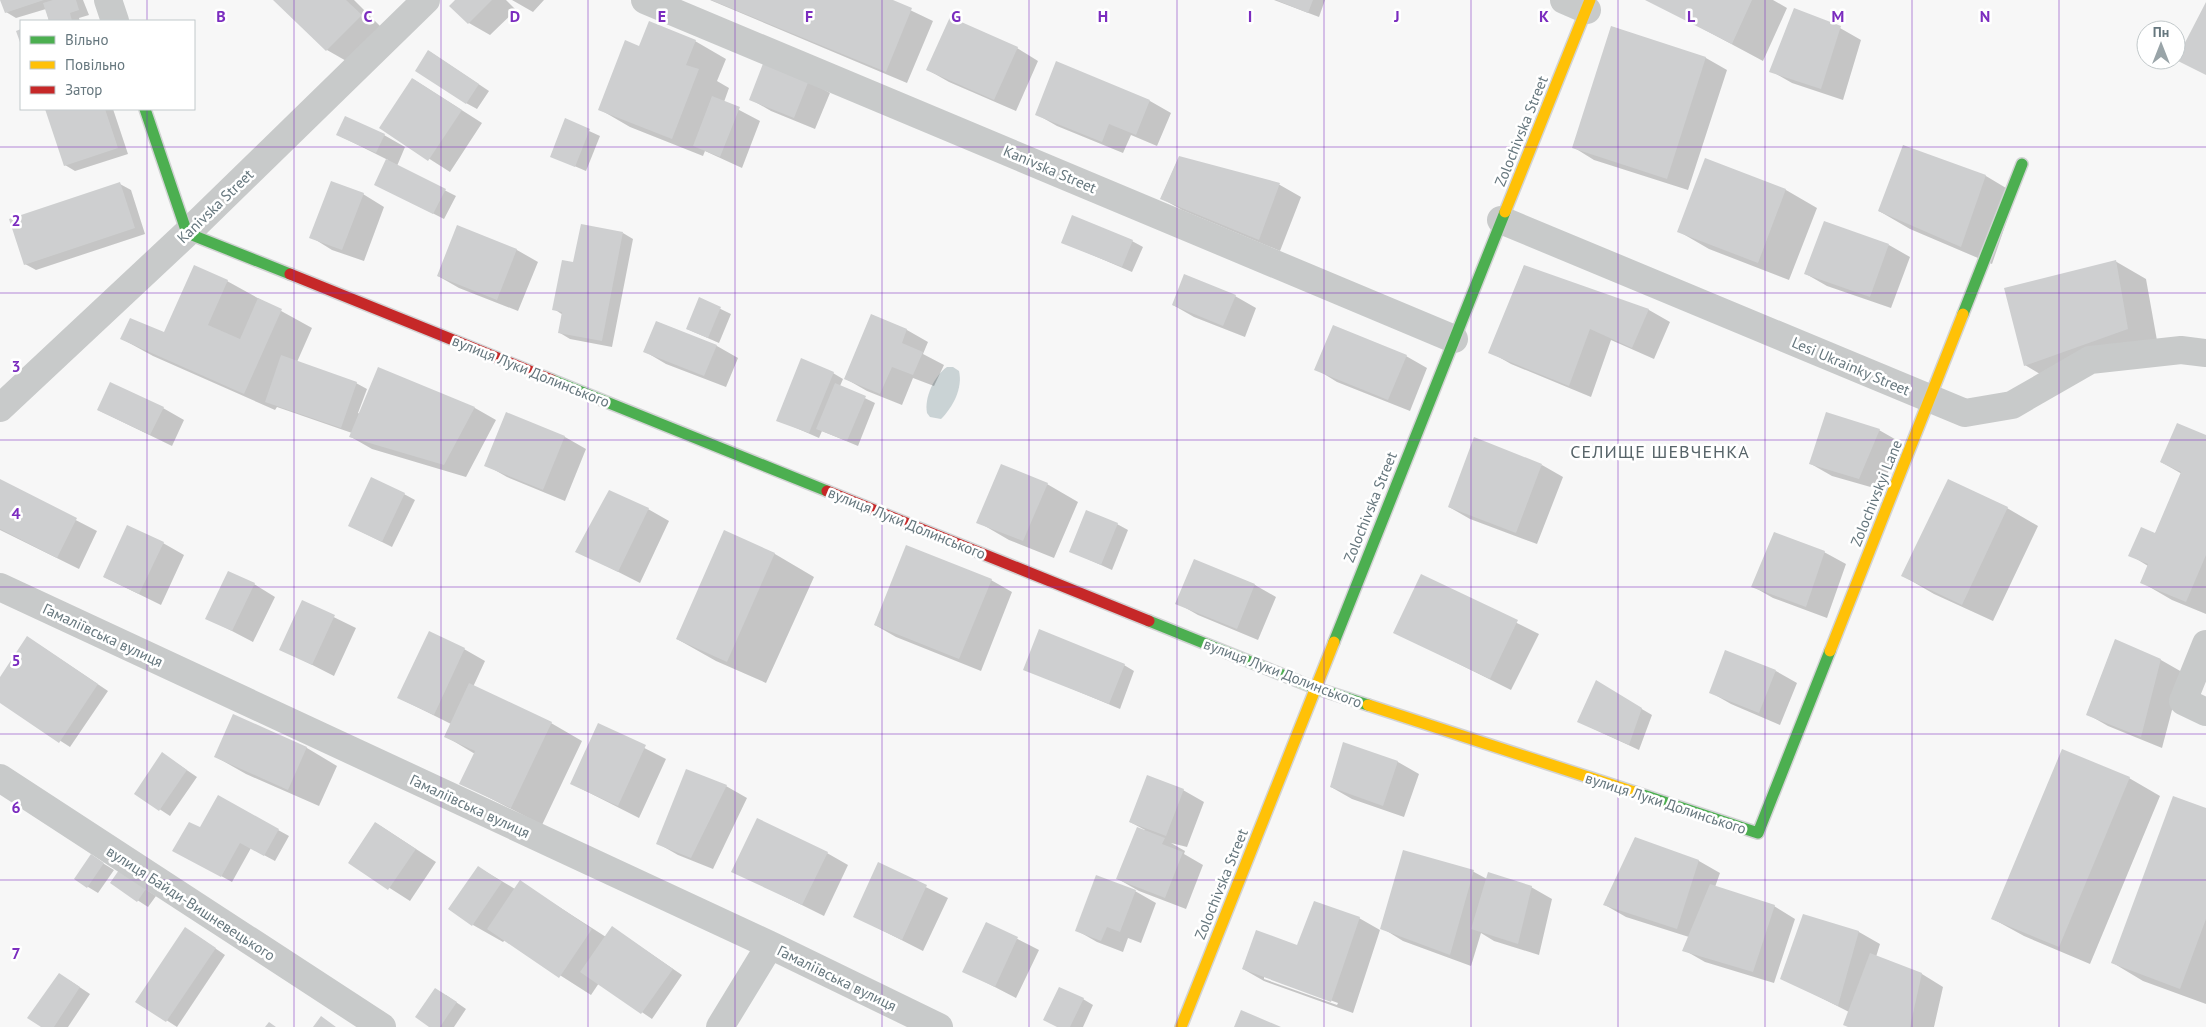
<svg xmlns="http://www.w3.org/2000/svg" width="2206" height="1027" font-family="'PT Sans',sans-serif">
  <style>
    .water { fill: #cad3d5 }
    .shadow { fill: #0003; fill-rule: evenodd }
    .building { fill: #cecfd0 }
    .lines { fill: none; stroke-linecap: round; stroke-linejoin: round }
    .fast-casing { stroke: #d2d3d4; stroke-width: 14 }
    .slow-casing { stroke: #d2d3d4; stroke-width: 14 }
    .jam-casing { stroke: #d2d3d4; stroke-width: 14 }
    .street { stroke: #c8caca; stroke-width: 28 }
    .fast { stroke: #4caf50; stroke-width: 11 }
    .slow { stroke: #ffc107; stroke-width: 11 }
    .jam { stroke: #c62828; stroke-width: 11 }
    .grid { fill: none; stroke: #7b2cbf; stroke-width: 1; stroke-opacity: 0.55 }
    .labels { text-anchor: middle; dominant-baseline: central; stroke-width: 5; stroke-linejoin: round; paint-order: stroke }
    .street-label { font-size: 15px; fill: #66777e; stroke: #fff }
    .quarter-label { font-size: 18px; letter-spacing: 1px; fill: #576469; stroke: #fff }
    .grid-label { font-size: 16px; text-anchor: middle; font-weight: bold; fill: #7b2cbf; stroke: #fff; stroke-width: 5; stroke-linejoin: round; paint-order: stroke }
  </style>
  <rect width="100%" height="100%" fill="#f7f7f7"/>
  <!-- water -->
  <path class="water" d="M947,367H953L959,371C963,388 953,407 941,419L930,417L927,413C924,398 934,376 947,367Z"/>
  <!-- shadow -->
  <path class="shadow" d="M2,0H83L89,15L79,18L80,21H49L46,9L16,18L6,12Z
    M275,0H354L382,28L348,62L327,50Z
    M457,0H506L516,10L490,35L469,23Z
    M512,0H544L533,12Z
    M710,0H889L933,21L907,83Z
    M1274,0H1325L1319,17Z
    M1649,0H1773L1787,8L1763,61Z
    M950,19L1017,48L1038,61L1016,111L949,82L928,70Z
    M1612,27L1706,58L1727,70L1688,190L1594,160L1573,147Z
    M1840,28L1861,40L1843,100L1792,83L1771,71Z
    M695,41L726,59L717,81L729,88L724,102L760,121L742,168L705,151L703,156L630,127L599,109Z
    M429,51L489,91L477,109L466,103Z
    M413,79L482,123L450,172L381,128Z
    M809,81L830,93L815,129L771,111L750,99Z
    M1150,101L1171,113L1157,146L1131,135L1123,153L1057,126L1036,114Z
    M46,109H113L128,154L75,171L65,165Z
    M565,120L600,136L586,171L551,156Z
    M338,135H384L405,147L397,166L456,196L444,219L375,184L388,160Z
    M1904,147L1986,176L2016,194L1992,264L1910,229L1879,211Z
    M1179,157L1280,185L1301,197L1280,251L1182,210L1161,198Z
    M1706,160L1786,190L1817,208L1789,280L1709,249L1678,231Z
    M120,184L131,190L145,234L36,270L25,264Z
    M363,194L384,207L364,261L332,250L311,237Z
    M458,227L517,250L538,262L518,311L459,288L438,276Z
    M623,233L633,239L612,347L570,339L560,333L563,315L554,309L574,264Z
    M1132,241L1143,247L1132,272L1062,242Z
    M1889,245L1910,257L1891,308L1827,286L1806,274Z
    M2115,261L2146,279L2158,346L2055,383L2025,365Z
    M1524,266L1649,310L1670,322L1654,359L1611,340L1591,397L1511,364L1490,352Z
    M227,281L312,328L297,362L356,383L367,389L358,413L360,414L379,369L475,408L496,420L466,477L372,449L351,437L352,433L277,407L275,410L153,356L122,339L165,334Z
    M1235,296L1256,308L1245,337L1194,317L1173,305Z
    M700,299L731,314L719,343L687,329Z
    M872,315L907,330L928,342L923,354L944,365L934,386L913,378L902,405L867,391L846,379Z
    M657,322L717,346L738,358L726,387L666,364L644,351Z
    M1406,356L1427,368L1410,411L1337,382L1316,369Z
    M833,373L843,379L840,386L875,403L858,446L822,431L819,438L778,420Z
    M163,408L184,420L172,446L98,410Z
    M507,414L565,437L586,449L565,501L507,477L486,465Z
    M1879,430L1900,442L1881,490L1832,476L1811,464Z
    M2206,437V614L2172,600L2141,582L2148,566L2130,555L2155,534L2182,474L2161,462Z
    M1542,465L1563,477L1537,544L1470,519L1449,507Z
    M0,481L97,531L79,569L0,530Z
    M1047,484L1078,502L1054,558L1009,540L978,522Z
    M404,494L415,500L392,547L350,526Z
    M2007,508L2038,526L1993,621L1934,594L1903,576Z
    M648,509L669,521L640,583L577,551Z
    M1117,524L1128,530L1112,570L1070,551Z
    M725,532L775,554L814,577L766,683L716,661L677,639Z
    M163,543L184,555L161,605L104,577Z
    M1824,552L1846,564L1827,618L1773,598L1752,586Z
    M1422,576L1539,634L1511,690L1395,632Z
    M991,580L1012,592L981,671L896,637L875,625Z
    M254,584L275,597L253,642L207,618Z
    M1255,585L1276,597L1258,640L1198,615L1177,603Z
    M303,602L356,628L334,676L281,649Z
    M2115,641L2161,660L2182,672L2162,748L2108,726L2087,714Z
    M38,644L108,691L70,747L0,702V679Z
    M464,649L485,661L473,687L551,723L582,741L542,825L461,783L475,754L445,736L451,724L399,698Z
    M1124,665L1134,671L1120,709L1025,669Z
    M1776,671L1797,683L1780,725L1731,704L1710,692Z
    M1596,682L1652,715L1639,750L1579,722Z
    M234,716L307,748L337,766L319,806L246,774L216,757Z
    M599,725L666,759L639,818L572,784Z
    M1344,744L1398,762L1419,774L1404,817L1352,799L1331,787Z
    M172,760L197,777L170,816L135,793Z
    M2129,778L2160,796L2090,964L2024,936L1993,919Z
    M726,786L747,798L713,869L678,855L657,843Z
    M1183,790L1204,802L1187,847L1171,843L1185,851L1184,854L1203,865L1186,909L1139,891L1118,879L1145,830L1130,822Z
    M218,797L289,836L275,861L251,848L232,882L174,850L200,829Z
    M2206,809V1004L2143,981L2113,963Z
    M376,823L436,862L410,901L349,862Z
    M1635,838L1699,861L1720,873L1715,887L1774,906L1795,919L1774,983L1705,962L1684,950L1689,937L1626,917L1605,905Z
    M1404,852L1474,872L1487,879L1531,887L1552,899L1539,955L1494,941L1481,933L1471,966L1403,941L1382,928Z
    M827,853L848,865L824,916L733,871Z
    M101,862L114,870L98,893L75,879Z
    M879,864L948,898L923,951L854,916Z
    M478,867L515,889L520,882L606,937L622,934L682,975L652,1019L599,983L591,995L505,940L503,942L473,925Z
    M119,872L156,896L148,907L111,883Z
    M1135,891L1156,903L1141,943L1128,938L1123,952L1097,942L1076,930Z
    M1804,916L1859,932L1880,944L1876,957L1922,974L1943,987L1934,1027H1849V1012L1782,978Z
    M1359,918L1380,930L1353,1013L1264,981L1243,969ZM1264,976L1338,1003L1337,1005L1264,979Z
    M986,923L1039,950L1016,998L964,971Z
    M196,935L225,955L177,1027L137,1001Z
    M69,980L90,994L68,1027H43Z
    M446,995L466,1009L454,1027H431Z
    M1083,999L1093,1005L1083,1027H1058Z"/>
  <!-- building -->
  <path class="building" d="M0,0H44L5,13Z
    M53,0H76L79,10L70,13L72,21H49L43,3Z
    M273,0H346L362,15L326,51Z
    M455,0H492L468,24L449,6Z
    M711,0H893L912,8L886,72Z
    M1276,0H1313L1308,13Z
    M1645,0H1752L1732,44Z
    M2206,2V75L2176,60Z
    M1794,8L1841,26L1821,89L1769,72Z
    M950,17L1018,47L994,100L926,70Z
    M649,21L696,40L686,65L699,69L672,139L598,110L625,40L639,46Z
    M1611,26L1706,57L1667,179L1572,148Z
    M21,29V45L16,31Z
    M428,50L479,84L466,104L415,71Z
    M764,61L809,80L794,118L749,100Z
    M1056,61L1150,100L1136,135L1109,124L1102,142L1035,115Z
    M412,78L462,110L428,161L379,128Z
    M712,96L740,107L720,157L693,146Z
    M45,109H105L118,148L64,166Z
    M345,116L385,134L376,153L336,135Z
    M565,118L590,129L575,167L550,157Z
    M1903,145L1986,175L1961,247L1878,211Z
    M1179,156L1280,183L1259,240L1160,199Z
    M1705,158L1786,189L1758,263L1677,232Z
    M386,159L446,189L433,214L374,185Z
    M331,181L364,193L342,250L309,238Z
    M120,182L135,228L24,265L9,219Z
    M1072,215L1133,240L1122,267L1061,243Z
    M1824,221L1889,244L1870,297L1804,274Z
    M581,224L623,232L602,341L558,333L562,312L552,310L562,260L573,262Z
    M457,225L517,249L497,300L437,276Z
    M2116,260L2128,329L2024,366L2004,288Z
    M194,265L228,280L208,325L240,339L258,298L282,309L244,394L120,339L130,318L164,332Z
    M1524,265L1649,309L1632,348L1590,329L1569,386L1488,353Z
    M1184,274L1236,295L1223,326L1172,305Z
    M699,297L721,307L708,338L686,329Z
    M871,314L907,329L902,343L923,352L913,375L892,367L880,394L844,379Z
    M656,321L717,345L704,376L643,352Z
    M1333,325L1407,355L1388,400L1314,370Z
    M281,355L357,382L341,428L265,402Z
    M801,358L834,372L809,433L776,421Z
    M378,367L475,407L444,465L349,437Z
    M110,382L164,407L150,435L97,410Z
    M835,383L866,396L847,441L816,429Z
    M506,412L565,436L543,490L484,466Z
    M1826,412L1880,429L1859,479L1809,464Z
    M2177,423L2206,435V555L2186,602L2140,583L2148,564L2128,556L2141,527L2155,533L2181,472L2160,462Z
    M1474,437L1542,464L1516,533L1448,507Z
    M1001,464L1048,483L1023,541L976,523Z
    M371,477L405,493L382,542L348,526Z
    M0,479L77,518L57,558L0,529Z
    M1948,479L2008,507L1962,605L1901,576Z
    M609,490L649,508L618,572L575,552Z
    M1086,510L1118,523L1101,565L1069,552Z
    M127,525L164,542L139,594L103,577Z
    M724,530L775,553L727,662L676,639Z
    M1774,532L1825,551L1806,607L1751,587Z
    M906,545L992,579L959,659L874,625Z
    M1194,559L1255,584L1237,629L1175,604Z
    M228,571L255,583L232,631L205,619Z
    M1421,574L1518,620L1490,679L1393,633Z
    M302,600L335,615L312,665L279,650Z
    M1039,629L1125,664L1109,704L1023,670Z
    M429,631L465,648L434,715L397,698Z
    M27,636L98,684L59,743L0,703V677Z
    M2115,639L2161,659L2141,737L2086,715Z
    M1725,650L1776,670L1759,713L1709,693Z
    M1596,680L1642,708L1629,745L1577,722Z
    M469,683L552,722L511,808L459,784L475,751L444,737Z
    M233,714L307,747L288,790L214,757Z
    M598,723L646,745L618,806L570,784Z
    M1343,742L1398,761L1383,806L1330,787Z
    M2062,749L2130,777L2059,947L1991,919Z
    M162,752L187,770L159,811L134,794Z
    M686,769L727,785L691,858L656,844Z
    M1147,775L1184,789L1166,836L1129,822Z
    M218,795L279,829L264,856L240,843L221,877L172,851L189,822L200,827Z
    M2173,796L2206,808V919L2180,989L2111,963Z
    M757,818L828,852L802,905L731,872Z
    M375,822L416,849L388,890L348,863Z
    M1137,827L1165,838L1162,844L1183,852L1165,898L1116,879Z
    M1635,837L1699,860L1677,929L1603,905Z
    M1403,850L1474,870L1450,955L1380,929Z
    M91,854L104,863L87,888L74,879Z
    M878,862L927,885L902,940L853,917Z
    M478,866L502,882L472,926L448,909Z
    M119,870L146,889L137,902L110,883Z
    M1488,872L1532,886L1518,944L1471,929Z
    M1096,875L1136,890L1120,932L1107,927L1101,941L1075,931Z
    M520,880L592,929L559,978L487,929Z
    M1710,884L1775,905L1753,972L1682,951Z
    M1314,901L1360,917L1331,1002L1242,969L1256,930L1297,945Z
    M1803,914L1859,931L1838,1006L1780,979Z
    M986,922L1018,937L995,987L962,972Z
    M612,926L673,969L641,1014L580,972Z
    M185,927L216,948L166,1022L135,1002Z
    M1870,953L1922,973L1910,1027H1848L1843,1025Z
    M59,973L80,987L54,1027H41L27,1018Z
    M1059,987L1084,998L1070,1027H1057L1043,1020Z
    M435,988L457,1002L440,1027H429L415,1017Z
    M1241,1010L1281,1027H1234Z
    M321,1016L336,1027H313Z
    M269,1022L276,1027H265Z"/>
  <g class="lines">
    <defs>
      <path id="fast" d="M145,109L187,233L290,274
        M1963,314L2022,164
        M552,380L827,491
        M1149,621L1315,688L1368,705
        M1334,642L1505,212
        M1634,792L1758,833L1830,651"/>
      <path id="slow" d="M1505,212L1590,0
        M1830,651L1963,314
        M1368,705L1634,792
        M1181,1027L1334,642"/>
      <path id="jam" d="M290,274L552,380
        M827,491L1149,621"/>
    </defs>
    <!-- fast casing -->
    <use href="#fast" class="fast-casing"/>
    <!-- slow casing -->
    <use href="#slow" class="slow-casing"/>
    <!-- jam casing -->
    <use href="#jam" class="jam-casing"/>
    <!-- street -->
    <path class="street" d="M108,0L115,21
      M645,0L1454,339
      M1564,0L1587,10
      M1501,220L1965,413L2012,405L2090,360L2181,350L2206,353
      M0,408L187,233L426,0
      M0,587L770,945L939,1027
      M2206,644L2183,701L2206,712
      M0,778L382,1027
      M720,1027L770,945"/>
    <!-- fast -->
    <use href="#fast" class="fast"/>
    <!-- slow -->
    <use href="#slow" class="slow"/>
    <!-- jam -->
    <use href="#jam" class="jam"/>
  </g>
  <!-- grid -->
  <path class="grid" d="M147,0V21M294,0V1027M441,0V1027M588,0V1027M735,0V1027M882,0V1027M1029,0V1027M1177,0V1027M1324,0V1027M1471,0V1027M1618,0V1027M1765,0V1027M1912,0V1027M2059,0V1027M147,109V1027M0,147H2206M0,293H2206M0,440H2206M0,587H2206M0,734H2206M0,880H2206"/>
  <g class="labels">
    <!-- street labels -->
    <g class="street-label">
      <text transform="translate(1521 131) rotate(-68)">Zolochivska Street</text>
      <text transform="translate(1050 169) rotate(23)">Kanivska Street</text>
      <text transform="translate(215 206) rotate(-44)">Kanivska Street</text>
      <text transform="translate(1851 366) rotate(23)">Lesi Ukrainky Street</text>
      <text transform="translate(531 371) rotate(22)">вулиця Луки Долинського</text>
      <text transform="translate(1876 493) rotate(-68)">Zolochivskyi Lane</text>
      <text transform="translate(1370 507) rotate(-68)">Zolochivska Street</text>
      <text transform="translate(907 523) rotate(22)">вулиця Луки Долинського</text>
      <text transform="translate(103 635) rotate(25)">Гамаліївська вулиця</text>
      <text transform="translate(1283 673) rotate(21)">вулиця Луки Долинського</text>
      <text transform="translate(1666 803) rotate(18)">вулиця Луки Долинського</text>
      <text transform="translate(470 806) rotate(25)">Гамаліївська вулиця</text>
      <text transform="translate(1221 884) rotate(-68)">Zolochivska Street</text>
      <text transform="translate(191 903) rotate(33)">вулиця Байди-Вишневецького</text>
      <text transform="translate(837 978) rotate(26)">Гамаліївська вулиця</text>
    </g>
    <!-- quarter labels -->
    <g class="quarter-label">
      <text x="1660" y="451">СЕЛИЩЕ ШЕВЧЕНКА</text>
    </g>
  </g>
  <g class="grid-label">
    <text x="221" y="22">B</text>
    <text x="368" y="22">C</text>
    <text x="515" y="22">D</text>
    <text x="662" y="22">E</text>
    <text x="809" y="22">F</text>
    <text x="956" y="22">G</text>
    <text x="1103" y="22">H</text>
    <text x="1250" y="22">I</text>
    <text x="1397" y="22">J</text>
    <text x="1544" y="22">K</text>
    <text x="1691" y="22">L</text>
    <text x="1838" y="22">M</text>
    <text x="1985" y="22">N</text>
    <text x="16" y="226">2</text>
    <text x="16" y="372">3</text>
    <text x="16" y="519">4</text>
    <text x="16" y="666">5</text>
    <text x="16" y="813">6</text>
    <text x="16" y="959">7</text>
  </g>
  <!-- legend -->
  <rect x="20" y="20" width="175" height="90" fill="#ffffff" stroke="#c2c9cb"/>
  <rect x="30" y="36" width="25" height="8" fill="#4caf50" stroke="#c2c9cb"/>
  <text x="65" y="45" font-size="15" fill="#66777e">Вільно</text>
  <rect x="30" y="61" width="25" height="8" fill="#ffc107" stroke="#c2c9cb"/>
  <text x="65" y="70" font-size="15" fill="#66777e">Повільно</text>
  <rect x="30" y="86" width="25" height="8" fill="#c62828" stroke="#c2c9cb"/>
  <text x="65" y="95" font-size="15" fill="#66777e">Затор</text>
  <!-- north arrow -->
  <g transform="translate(2161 45)"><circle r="24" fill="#ffffff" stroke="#c2c9cb"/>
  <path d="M0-4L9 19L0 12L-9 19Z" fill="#99a4a8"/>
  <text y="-8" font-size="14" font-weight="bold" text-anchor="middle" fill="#66777e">Пн</text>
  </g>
</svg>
